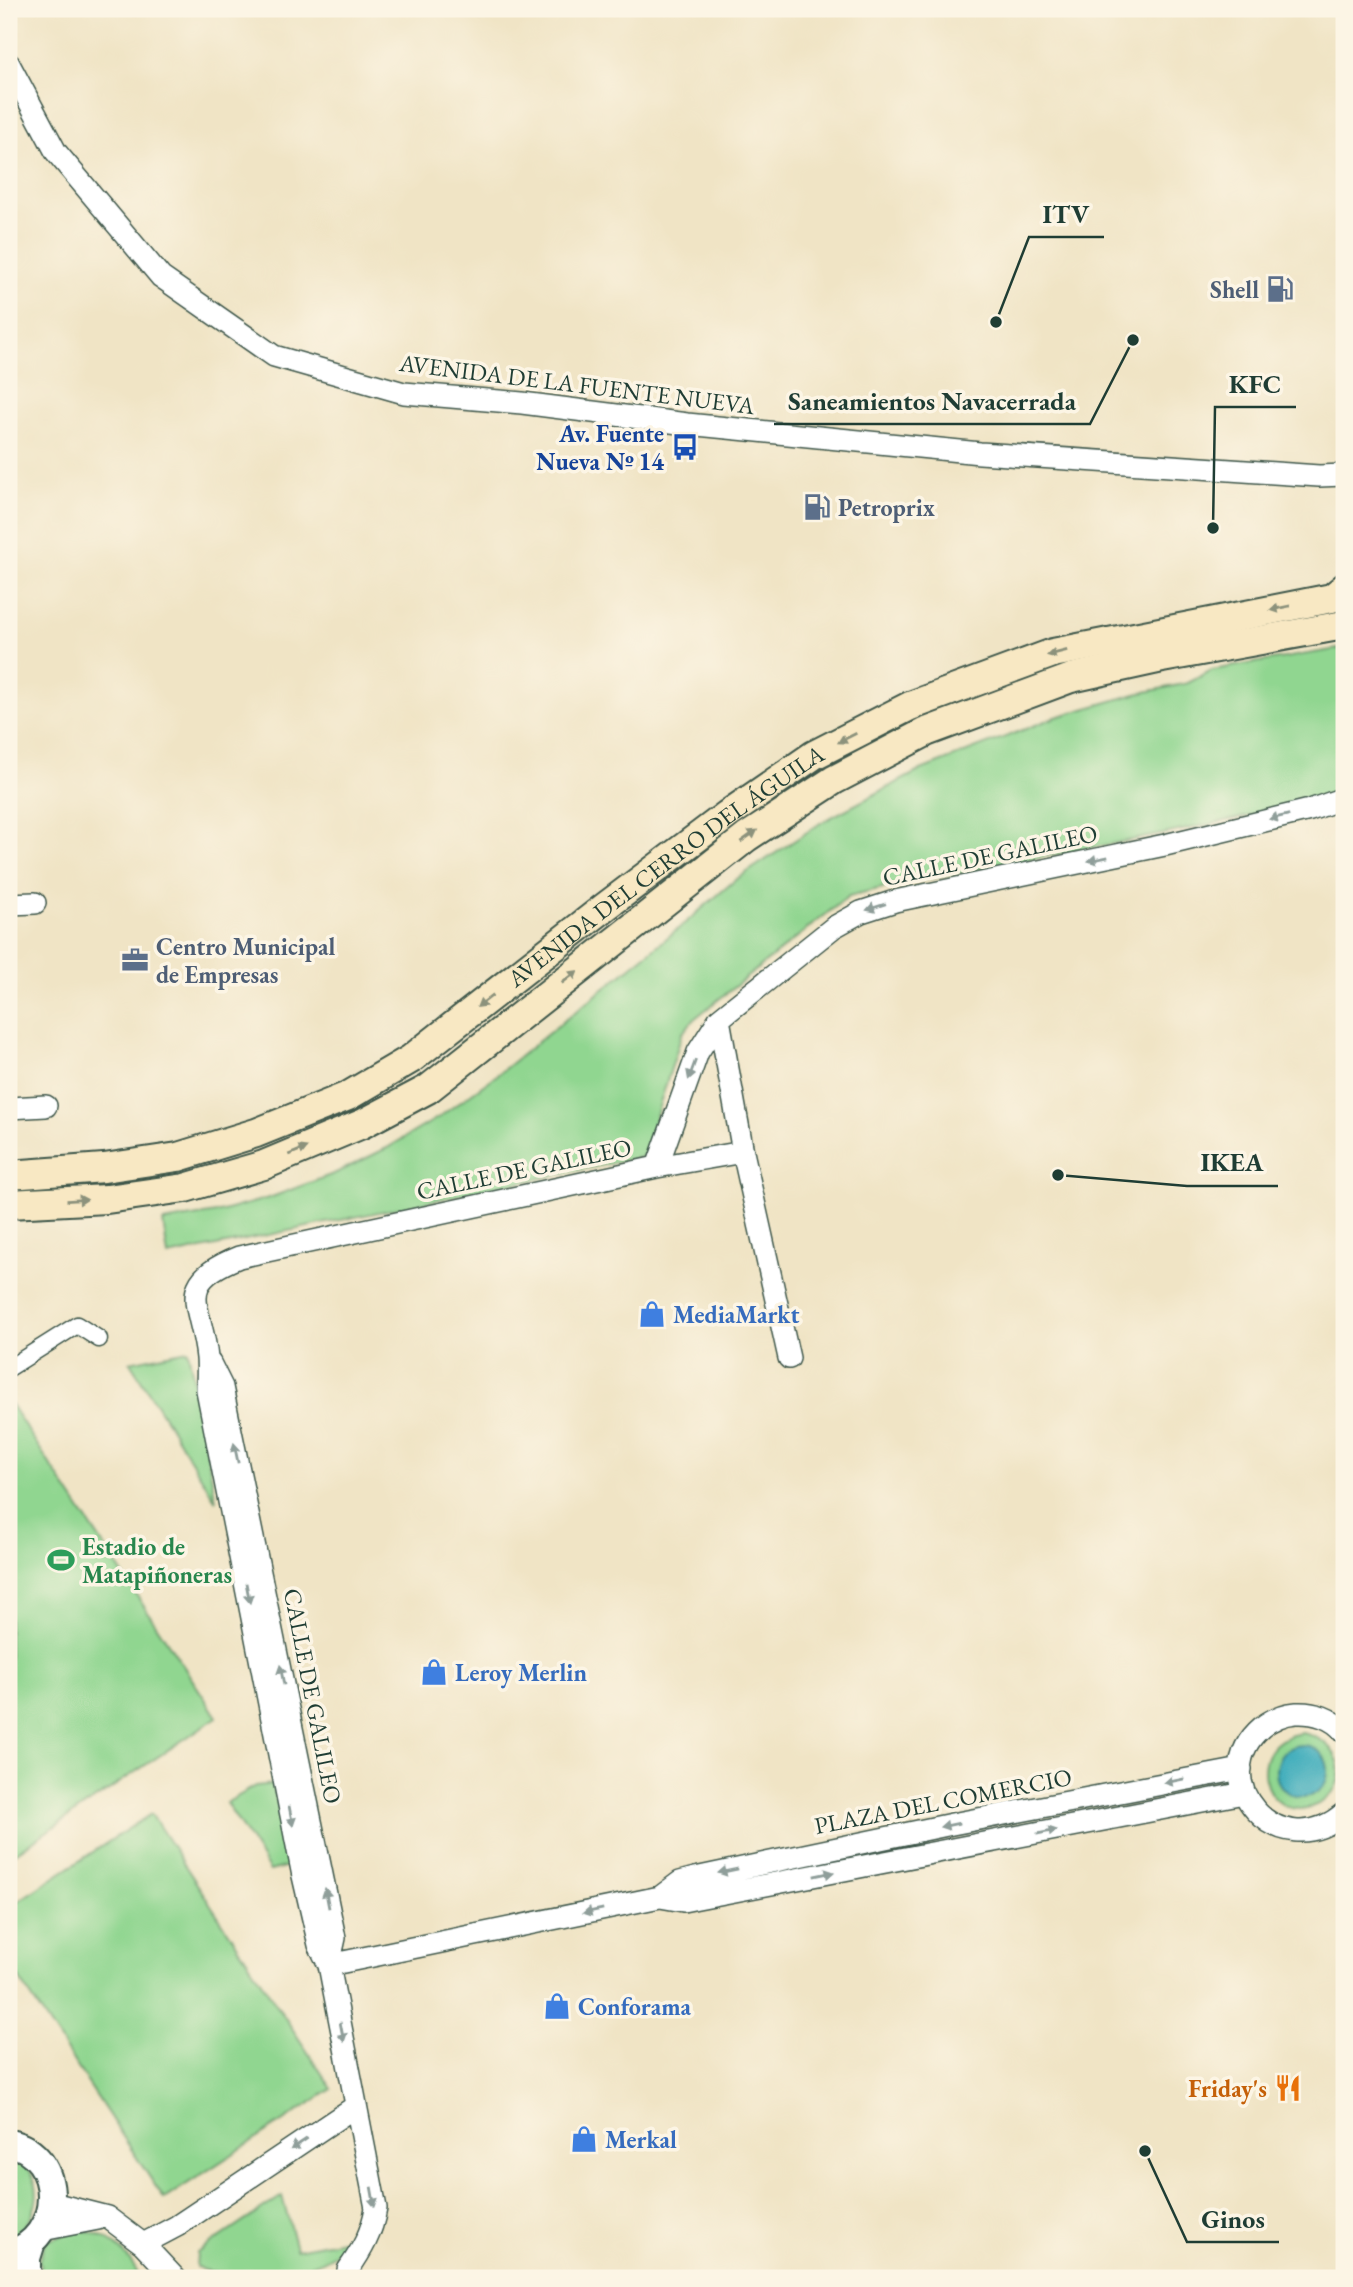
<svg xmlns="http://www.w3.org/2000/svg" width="1353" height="2287" font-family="'EB Garamond',serif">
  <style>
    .green { fill: #90d690; stroke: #588a62; stroke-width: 2 }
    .water { fill: #3fadbc; stroke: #2f7578; stroke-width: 2 }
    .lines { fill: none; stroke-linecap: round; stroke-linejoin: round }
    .pedestrian-casing { stroke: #3e564a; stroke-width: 19 }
    .minor-casing { stroke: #3e564a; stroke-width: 24 }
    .tertiary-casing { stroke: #3e564a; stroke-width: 30 }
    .secondary-casing { stroke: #3e564a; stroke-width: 32 }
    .pedestrian { stroke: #fff; stroke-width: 16 }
    .minor { stroke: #fff; stroke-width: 21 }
    .tertiary { stroke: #fff; stroke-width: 26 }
    .secondary { stroke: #f8e8c3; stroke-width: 28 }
    .oneway { fill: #8c927c }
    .oneway2 { fill: #8f9e9a }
    .labels { text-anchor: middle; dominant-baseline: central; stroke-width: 7; stroke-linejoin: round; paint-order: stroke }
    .service-label { font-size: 24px; font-weight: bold; fill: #4e5e75; stroke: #fcf5e5; text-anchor: start }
    .street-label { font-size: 24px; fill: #1f3d34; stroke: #fcf5e5 }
    .transit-label { font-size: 24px; font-weight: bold; fill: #164399; stroke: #fcf5e5; text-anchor: end }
    .shop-label { font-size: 24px; font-weight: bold; fill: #366cbe; stroke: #fcf5e5; text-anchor: start }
    .leisure-label { font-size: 24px; font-weight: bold; fill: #27864d; stroke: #fcf5e5; text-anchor: start }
    .food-label { font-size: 24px; font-weight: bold; fill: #c56008; stroke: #fcf5e5; text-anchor: end }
    .leader { fill: none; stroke: #1f3d34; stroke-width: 2.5 }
    .callout-dot { fill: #1f3d34; stroke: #fcf5e5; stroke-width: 2.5 }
    .callout-label { font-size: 26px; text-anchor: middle; font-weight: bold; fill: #1f3d34; stroke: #fcf5e5; stroke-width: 7; stroke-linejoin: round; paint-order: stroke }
  </style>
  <rect width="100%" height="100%" fill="#fcf5e5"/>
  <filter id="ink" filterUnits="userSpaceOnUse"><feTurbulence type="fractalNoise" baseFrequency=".0143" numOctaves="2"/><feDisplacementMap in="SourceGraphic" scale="14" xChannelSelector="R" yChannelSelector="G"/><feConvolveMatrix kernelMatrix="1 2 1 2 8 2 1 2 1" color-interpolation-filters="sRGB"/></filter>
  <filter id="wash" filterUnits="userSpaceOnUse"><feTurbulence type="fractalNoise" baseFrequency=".00686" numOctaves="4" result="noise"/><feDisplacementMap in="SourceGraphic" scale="28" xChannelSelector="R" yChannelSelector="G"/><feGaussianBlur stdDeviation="1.57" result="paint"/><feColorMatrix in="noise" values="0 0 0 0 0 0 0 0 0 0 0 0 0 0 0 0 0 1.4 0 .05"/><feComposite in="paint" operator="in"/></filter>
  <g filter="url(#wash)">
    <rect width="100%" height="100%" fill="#f0e4c5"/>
    <!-- green -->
    <path class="green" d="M1344,648V787L1340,791L1302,805L1164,834L891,886L849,896L694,1019L682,1034L643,1157L168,1256L163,1222L216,1213L269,1198L336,1173L387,1148L439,1117L493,1078L678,929L734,881L822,822L921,770L1056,717L1136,694L1188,683L1212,670Z
      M188,1350L216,1501L130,1362Z
      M9,1402L217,1717L9,1857Z
      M1302,1733C1330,1738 1350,1764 1333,1792C1328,1799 1320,1804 1311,1807C1262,1822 1240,1742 1302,1733Z
      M273,1784L291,1865L270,1871L226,1803L256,1786Z
      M151,1814L332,2089L164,2199L9,1963V1907Z
      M9,2157C49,2169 43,2222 9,2237Z
      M282,2196L296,2249L348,2239V2243C342,2247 337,2253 330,2257C301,2275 229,2278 196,2268L197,2253Z
      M78,2230C107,2232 128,2252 140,2278H42L39,2260L46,2241Z"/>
    <!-- water -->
    <path class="water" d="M1276 1771a26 26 0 1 1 52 0a26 26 0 1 1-52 0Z"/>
  </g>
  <g filter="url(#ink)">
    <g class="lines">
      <defs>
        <path id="pedestrian" d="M9,1368L77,1325L99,1339"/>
        <path id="minor" d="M9,64L56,152L161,277L274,356L404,393L522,403L687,424L980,453L1319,476L1344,475
          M9,904L35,903
          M719,1019L743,1152L789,1358
          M9,1108L46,1106
          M657,1167L698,1052L719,1019L834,927L861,912L895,901L1165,845L1310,810L1344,798
          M210,1363L222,1387L335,1938L329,1965
          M1344,1732C1333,1718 1314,1712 1296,1713C1283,1714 1272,1719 1262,1727C1202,1778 1278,1870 1344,1813
          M660,1897L680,1882L695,1878L952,1824L1241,1769
          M329,1965L660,1897L683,1901L698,1898L1244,1793
          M52,2203L107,2217L143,2244L175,2278
          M42,2230L98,2219
          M143,2244L177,2226L356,2106
          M348,2270C362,2250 372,2233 376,2208L329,1965L319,1945L303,1876L207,1390C207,1380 208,1368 207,1358C202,1304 172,1284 239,1257L657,1167L743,1152"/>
        <path id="tertiary" d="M9,2143C66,2154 64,2240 9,2253
          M27,2278V2258L32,2242"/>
        <g id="secondary">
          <path id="s1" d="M9,1175L104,1168L178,1157L256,1133L348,1096L411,1059L605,907L727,815L814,755L910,706L1053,653L1332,598L1344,588"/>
          <path d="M9,1204L107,1199L185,1188L264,1165L362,1124L428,1089L747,837L834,780L926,732L1071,678L1162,658L1344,625"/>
        </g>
      </defs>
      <!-- pedestrian casing -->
      <use href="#pedestrian" class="pedestrian-casing"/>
      <!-- minor casing -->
      <use href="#minor" class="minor-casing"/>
      <!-- tertiary casing -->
      <use href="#tertiary" class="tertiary-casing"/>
      <!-- secondary casing -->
      <use href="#secondary" class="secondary-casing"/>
      <!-- pedestrian -->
      <use href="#pedestrian" class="pedestrian"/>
      <!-- minor -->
      <use href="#minor" class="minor"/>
      <!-- tertiary -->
      <use href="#tertiary" class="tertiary"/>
      <!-- secondary -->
      <use href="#secondary" class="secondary"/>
    </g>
    <!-- one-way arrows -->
    <defs><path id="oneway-solid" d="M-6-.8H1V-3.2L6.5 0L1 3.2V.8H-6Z" transform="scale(1.75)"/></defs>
    <g class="oneway">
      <use href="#oneway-solid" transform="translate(1280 608) rotate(169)"/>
      <use href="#oneway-solid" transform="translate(1057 653) rotate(166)"/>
      <use href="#oneway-solid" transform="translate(847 738) rotate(153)"/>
      <use href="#oneway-solid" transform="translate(749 836) rotate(-35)"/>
      <use href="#oneway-solid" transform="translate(570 977) rotate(-38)"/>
      <use href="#oneway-solid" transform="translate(485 1001) rotate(142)"/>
      <use href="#oneway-solid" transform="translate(298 1151) rotate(-22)"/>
      <use href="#oneway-solid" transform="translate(77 1200) rotate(-3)"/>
    </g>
    <g class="oneway2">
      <use href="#oneway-solid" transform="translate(1279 817) rotate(167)"/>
      <use href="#oneway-solid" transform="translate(1098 859) rotate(168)"/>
      <use href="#oneway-solid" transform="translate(876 907) rotate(162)"/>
      <use href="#oneway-solid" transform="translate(692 1070) rotate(110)"/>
      <use href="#oneway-solid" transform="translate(236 1453) rotate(-102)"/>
      <use href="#oneway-solid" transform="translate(248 1593) rotate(79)"/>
      <use href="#oneway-solid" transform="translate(282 1675) rotate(-101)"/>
      <use href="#oneway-solid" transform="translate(1174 1781) rotate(169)"/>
      <use href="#oneway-solid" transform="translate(291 1816) rotate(79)"/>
      <use href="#oneway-solid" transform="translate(950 1825) rotate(169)"/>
      <use href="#oneway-solid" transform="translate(1047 1832) rotate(-11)"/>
      <use href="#oneway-solid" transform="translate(728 1871) rotate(168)"/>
      <use href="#oneway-solid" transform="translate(824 1874) rotate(-11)"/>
      <use href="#oneway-solid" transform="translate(327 1898) rotate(-101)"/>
      <use href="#oneway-solid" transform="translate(593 1911) rotate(168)"/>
      <use href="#oneway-solid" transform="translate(342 2032) rotate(79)"/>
      <use href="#oneway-solid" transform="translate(299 2144) rotate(146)"/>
      <use href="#oneway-solid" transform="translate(373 2197) rotate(80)"/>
    </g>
  </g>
  <!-- icons -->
  <defs>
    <symbol id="fuel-bare" viewBox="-9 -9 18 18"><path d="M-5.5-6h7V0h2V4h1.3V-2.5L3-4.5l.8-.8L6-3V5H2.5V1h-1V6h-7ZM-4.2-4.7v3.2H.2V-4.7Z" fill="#5c6f8a" stroke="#fcf5e5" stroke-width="2.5" paint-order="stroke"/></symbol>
    <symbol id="bus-bare" viewBox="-9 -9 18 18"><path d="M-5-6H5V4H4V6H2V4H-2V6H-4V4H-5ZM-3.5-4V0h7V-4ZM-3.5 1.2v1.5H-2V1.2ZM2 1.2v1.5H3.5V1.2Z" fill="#1a4fb4" stroke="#fcf5e5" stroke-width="2.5" paint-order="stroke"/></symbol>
    <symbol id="office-bare" viewBox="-9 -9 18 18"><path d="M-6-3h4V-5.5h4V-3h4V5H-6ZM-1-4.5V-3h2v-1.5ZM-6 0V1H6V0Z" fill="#5c6f8a" stroke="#fcf5e5" stroke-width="2.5" paint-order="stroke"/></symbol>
    <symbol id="shop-bare" viewBox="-9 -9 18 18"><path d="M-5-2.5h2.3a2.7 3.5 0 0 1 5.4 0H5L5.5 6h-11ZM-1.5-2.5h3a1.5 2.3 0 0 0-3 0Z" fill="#3f7fe0" stroke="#fcf5e5" stroke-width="2.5" paint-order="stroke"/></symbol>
    <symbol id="stadium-bare" viewBox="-9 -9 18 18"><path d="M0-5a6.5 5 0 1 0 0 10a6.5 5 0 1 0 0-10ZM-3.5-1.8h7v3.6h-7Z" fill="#2e9e5b" stroke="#fcf5e5" stroke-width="2.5" paint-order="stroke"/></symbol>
    <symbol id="restaurant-bare" viewBox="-9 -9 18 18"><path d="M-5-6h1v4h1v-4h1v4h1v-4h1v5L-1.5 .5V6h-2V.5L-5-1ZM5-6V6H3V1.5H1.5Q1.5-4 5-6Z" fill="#e8710a" stroke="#fcf5e5" stroke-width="2.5" paint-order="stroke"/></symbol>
  </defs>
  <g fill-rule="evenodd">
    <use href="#fuel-bare" x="1261" y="270" width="38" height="38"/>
    <use href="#bus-bare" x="666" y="428" width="38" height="38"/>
    <use href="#fuel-bare" x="798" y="488" width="38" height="38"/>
    <use href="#office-bare" x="116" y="941" width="38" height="38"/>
    <use href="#shop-bare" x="633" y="1295" width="38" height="38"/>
    <use href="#stadium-bare" x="42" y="1541" width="38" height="38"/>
    <use href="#shop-bare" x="415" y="1653" width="38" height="38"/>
    <use href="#shop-bare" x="538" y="1987" width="38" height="38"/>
    <use href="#restaurant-bare" x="1269" y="2069" width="38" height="38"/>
    <use href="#shop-bare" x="565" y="2120" width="38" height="38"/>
  </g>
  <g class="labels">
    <!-- service labels -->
    <g class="service-label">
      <text x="1259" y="289" text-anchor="end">Shell</text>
      <text x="838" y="507">Petroprix</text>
      <text x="156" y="946">Centro Municipal<tspan x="156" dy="28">de Empresas</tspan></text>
    </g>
    <!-- street labels -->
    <g class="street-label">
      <text transform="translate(577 384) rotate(7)">AVENIDA DE LA FUENTE NUEVA</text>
      <text transform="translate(990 855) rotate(-12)">CALLE DE GALILEO</text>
      <text stroke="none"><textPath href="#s1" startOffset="744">AVENIDA DEL CERRO DEL ÁGUILA</textPath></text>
      <text transform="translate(524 1169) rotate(-12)">CALLE DE GALILEO</text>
      <text transform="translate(313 1696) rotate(79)">CALLE DE GALILEO</text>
      <text transform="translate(943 1801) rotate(-11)">PLAZA DEL COMERCIO</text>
    </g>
    <!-- transit labels -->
    <g class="transit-label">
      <text x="664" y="433">Av. Fuente<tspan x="664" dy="28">Nueva Nº 14</tspan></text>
    </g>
    <!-- shop labels -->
    <g class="shop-label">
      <text x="673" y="1314">MediaMarkt</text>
      <text x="455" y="1672">Leroy Merlin</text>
      <text x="578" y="2006">Conforama</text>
      <text x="605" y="2139">Merkal</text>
    </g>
    <!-- leisure labels -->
    <g class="leisure-label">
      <text x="82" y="1546">Estadio de<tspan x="82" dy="28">Matapiñoneras</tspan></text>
    </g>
    <!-- food labels -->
    <g class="food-label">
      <text x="1267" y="2088">Friday's</text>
    </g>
  </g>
  <!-- callouts -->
  <path class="leader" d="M996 322L1029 237H1104M1213 528L1215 407H1296M1133 340L1090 424H774M1058 1175L1187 1186H1278M1145 2151L1187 2242H1279"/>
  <g class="callout-dot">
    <circle cx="996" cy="322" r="7"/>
    <circle cx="1213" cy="528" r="7"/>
    <circle cx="1133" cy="340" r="7"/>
    <circle cx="1058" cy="1175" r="7"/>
    <circle cx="1145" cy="2151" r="7"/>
  </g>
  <g class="callout-label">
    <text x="1066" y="223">ITV</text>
    <text x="1255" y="393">KFC</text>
    <text x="932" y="410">Saneamientos Navacerrada</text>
    <text x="1232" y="1171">IKEA</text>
    <text x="1233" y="2228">Ginos</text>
  </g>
  <!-- margin -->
  <rect width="1353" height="2287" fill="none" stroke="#fcf5e5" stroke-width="35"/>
</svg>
